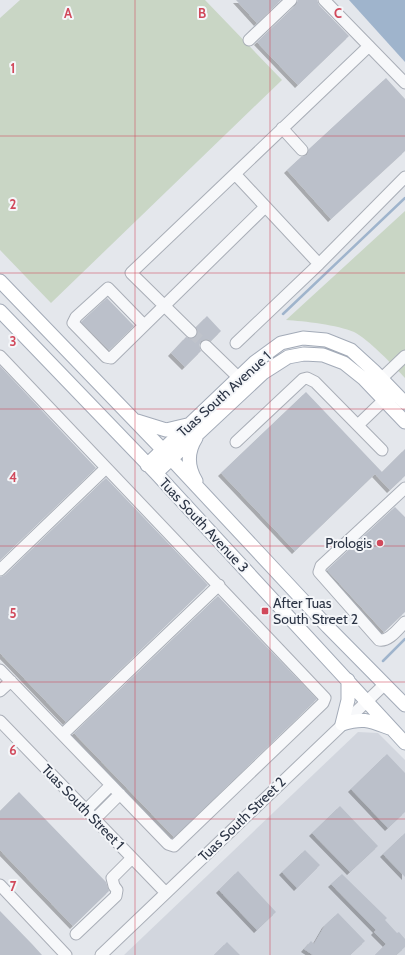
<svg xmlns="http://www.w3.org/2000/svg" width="405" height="955" font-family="Cabin,sans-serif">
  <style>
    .built { fill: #d2d6de }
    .green { fill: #c9d6c5 }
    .water { fill: #9fb4cc }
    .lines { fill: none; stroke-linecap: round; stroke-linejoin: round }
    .stream { stroke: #9fb4cc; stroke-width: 2.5 }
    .building { fill: #bbc0ca; filter: url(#shadow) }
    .minor-tunnel { stroke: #bfc3cb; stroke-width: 11; stroke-dasharray: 11 5.5; stroke-linecap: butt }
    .minor-casing { stroke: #a9aeb7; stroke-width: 13 }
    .major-casing { stroke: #a3abb8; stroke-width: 15 }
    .minor { stroke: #f7f8fa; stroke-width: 11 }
    .major { stroke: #fff; stroke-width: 13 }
    .grid { fill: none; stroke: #d1495b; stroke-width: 1; stroke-opacity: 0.55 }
    .poi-dot { fill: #d1495b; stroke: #f4f6f9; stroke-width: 1.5 }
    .labels { text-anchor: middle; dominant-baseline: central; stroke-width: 4; stroke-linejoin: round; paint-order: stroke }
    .street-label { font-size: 14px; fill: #2b3445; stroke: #f4f6f9 }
    .poi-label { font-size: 14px; fill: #2b3445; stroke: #f4f6f9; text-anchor: end }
    .grid-label { font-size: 13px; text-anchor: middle; font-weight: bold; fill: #d1495b; stroke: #f4f6f9; stroke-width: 4; stroke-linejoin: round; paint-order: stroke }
  </style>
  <defs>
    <filter id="shadow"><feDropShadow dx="-3" dy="3" stdDeviation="0" flood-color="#0004"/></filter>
  </defs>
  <rect width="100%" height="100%" fill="#e4e7ec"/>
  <!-- built -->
  <path class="built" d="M358,732L378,733L405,760V955H124Z"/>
  <!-- green -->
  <path class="green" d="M20,0H205L282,80L51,303L0,250V18Z
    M405,211V378C394,366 368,339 354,332C338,325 304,321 286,320Z"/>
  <!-- water -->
  <path class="water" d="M349,0H405V62Z"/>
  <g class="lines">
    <!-- stream -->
    <path class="stream" d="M283,314L405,198
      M383,661L405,639"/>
  </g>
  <!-- building -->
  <path class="building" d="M236,0H281L257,23Z
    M298,0H317L319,5L349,36L298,85L257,42L296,5Z
    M386,78L405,99V151L331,219L287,170L301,157L307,155L309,149Z
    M107,298L134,326L109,350L81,322Z
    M207,316L221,331L211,341L207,339L201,341L199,345L201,351L185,367L171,353L186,337L192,339L196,337L198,331L196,327Z
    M0,366L96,468L0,560Z
    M306,392L382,472L405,449V476L390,490L375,474L295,551L221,473Z
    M106,478L208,585L66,722L0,653V577L5,575Z
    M395,507L405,517V612L384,632L327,570Z
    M218,596L317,699L174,837L74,733Z
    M387,754L405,773V812L388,828L351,789Z
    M19,792L106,882L109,891L73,926L0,850V811Z
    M340,806L378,846L350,872L312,833Z
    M405,833V877L383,854Z
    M305,850L320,865L297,888L282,872Z
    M238,871L276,912L257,930L219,890Z
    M342,874L387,918L385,920L397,933L399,932L405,939V947L396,955H375L386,944L374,932L376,930L331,884Z
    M0,911L32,944L42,955H0Z
    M338,913L365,941L350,955H313L304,949L311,941L314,944L325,925Z
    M227,942L240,955H214Z"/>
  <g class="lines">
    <!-- minor-tunnel -->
    <path class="minor-tunnel" d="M191,332L206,346"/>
    <defs>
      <path id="minor" d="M324,0L405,83
        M249,40L291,0
        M282,128L302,150
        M235,174L319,264
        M144,325L108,288L76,317L73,323L106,357L111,358L265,207
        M191,332L131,273L369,46
        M236,343L319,264L405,177
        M206,346L239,378
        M0,356L325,698L323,703L174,846L168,844L0,670
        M382,378L405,356
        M358,425L384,400
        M236,442L303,379L307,378L315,382L382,450
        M405,488L321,566L319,572L379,640C389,642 398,629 405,622
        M0,570L106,468
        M0,691L11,681
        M0,721L166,893
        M63,734L219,585
        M86,810L111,785
        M95,819L120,794
        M0,885L66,955
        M76,934L116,896L117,890L114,886L112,878L132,858
        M101,955L385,684"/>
      <path id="major" d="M0,281L162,449L328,627L405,705
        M0,311L156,473L405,743
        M137,421L166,430L187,425
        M147,465L255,362L281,343L303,338L326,340L351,350L374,371L405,403
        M156,473L263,373L288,357L304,354L323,355L344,363L364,379L405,422
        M196,481C187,466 187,452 196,438
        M342,724C365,717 370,721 392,729
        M342,724L348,700V680"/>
    </defs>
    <!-- minor casing -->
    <use href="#minor" class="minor-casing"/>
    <!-- major casing -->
    <use href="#major" class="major-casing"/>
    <!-- minor -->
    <use href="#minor" class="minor"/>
    <!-- major -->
    <use href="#major" class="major"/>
  </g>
  <!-- grid -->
  <path class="grid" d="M135,0V955M270,0V955M0,136H405M0,273H405M0,409H405M0,546H405M0,682H405M0,819H405"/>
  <!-- markers -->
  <g class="poi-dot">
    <circle cx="380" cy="543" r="4"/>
    <rect x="261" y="607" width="8" height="8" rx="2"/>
  </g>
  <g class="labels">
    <!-- street labels -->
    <g class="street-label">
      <text transform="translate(224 394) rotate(-42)">Tuas South Avenue 1</text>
      <text transform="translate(204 525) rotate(47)">Tuas South Avenue 3</text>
      <text transform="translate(83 807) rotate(46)">Tuas South Street 1</text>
      <text transform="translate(242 819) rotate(-44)">Tuas South Street 2</text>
    </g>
    <!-- poi labels -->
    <g class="poi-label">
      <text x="372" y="543">Prologis</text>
      <text x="273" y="603" text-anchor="start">After Tuas<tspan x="273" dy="16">South Street 2</tspan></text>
    </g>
  </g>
  <g class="grid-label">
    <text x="68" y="18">A</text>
    <text x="202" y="18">B</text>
    <text x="338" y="18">C</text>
    <text x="13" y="73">1</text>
    <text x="13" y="209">2</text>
    <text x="13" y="346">3</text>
    <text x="13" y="482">4</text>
    <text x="13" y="618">5</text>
    <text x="13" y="755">6</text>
    <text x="13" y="891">7</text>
  </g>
</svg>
